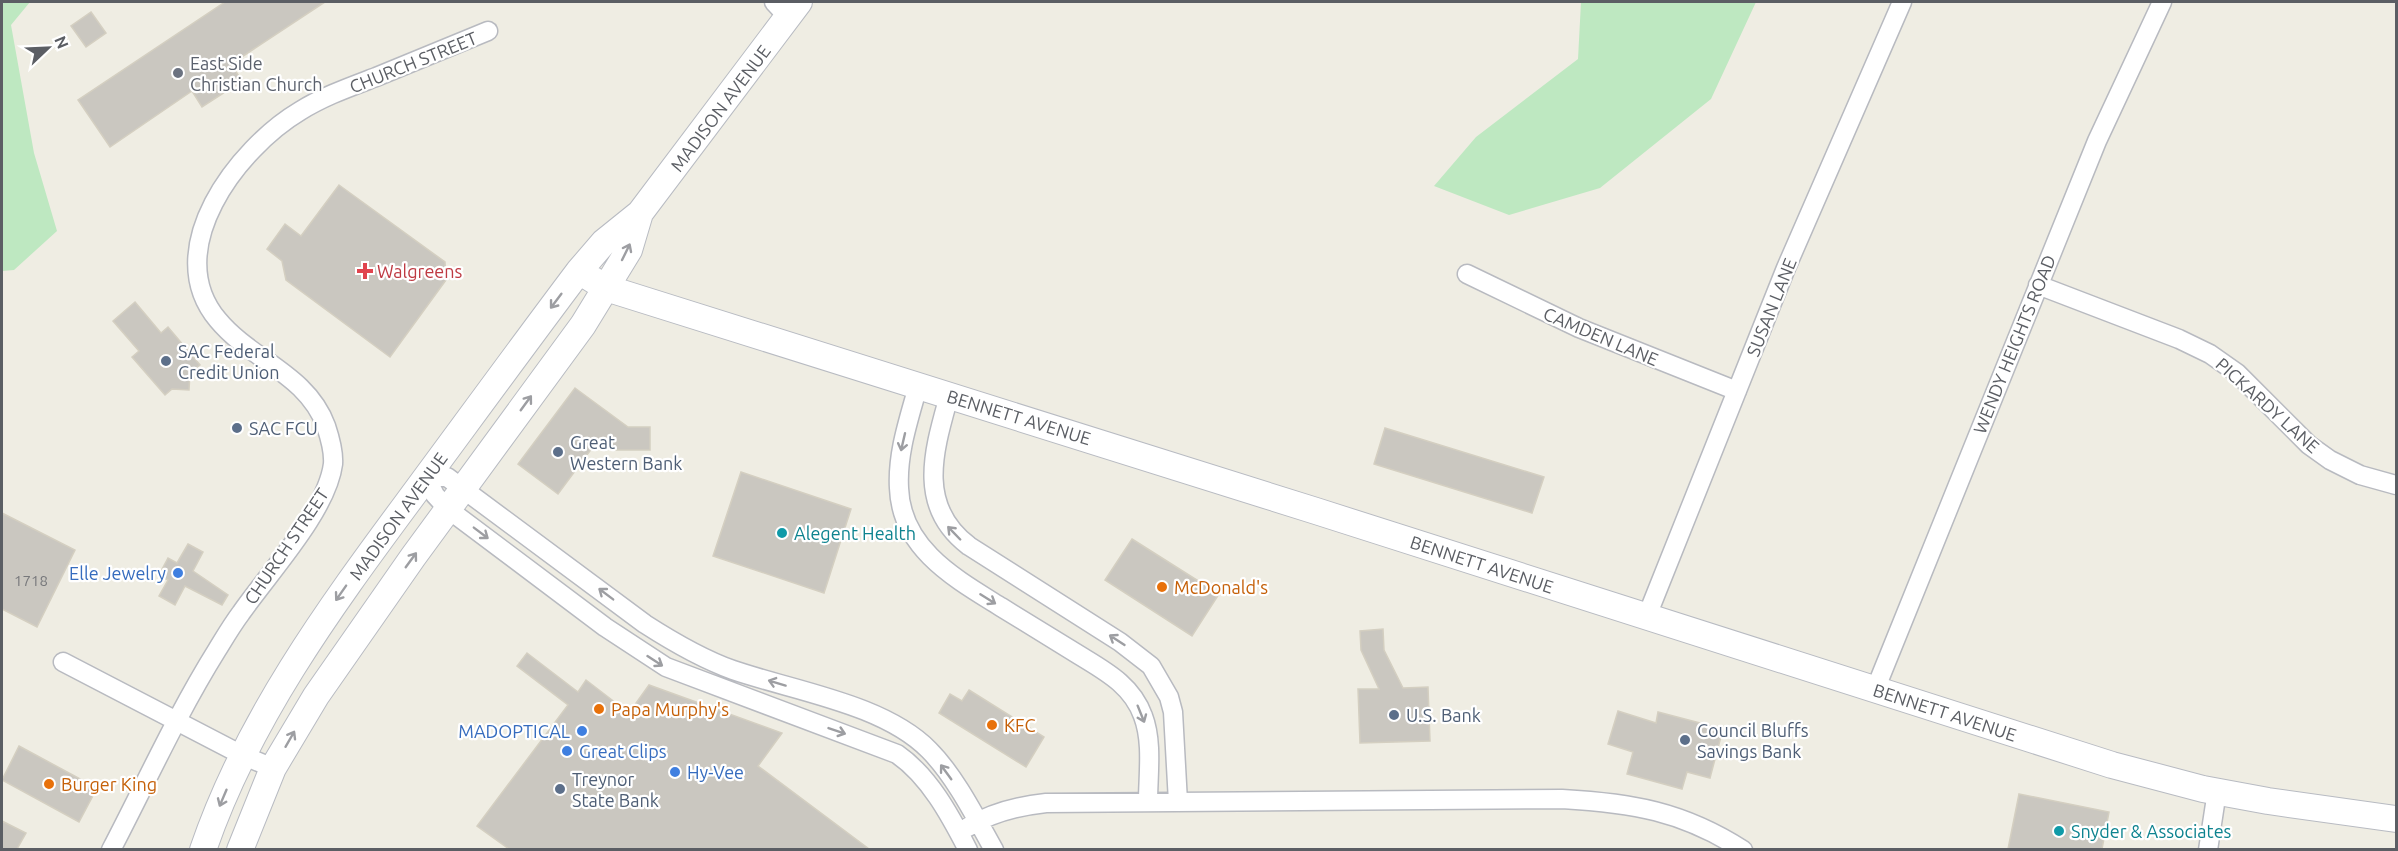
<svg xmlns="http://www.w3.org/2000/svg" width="2398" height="851" font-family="Ubuntu,sans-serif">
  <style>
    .green { fill: #bee8c1 }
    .building { fill: #cac7c0; stroke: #d4cfc1; stroke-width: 1.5 }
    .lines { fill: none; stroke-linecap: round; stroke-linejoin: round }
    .minor-casing { stroke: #b8bac0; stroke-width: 21 }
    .secondary-casing { stroke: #b8bbc2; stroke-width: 28 }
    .minor { stroke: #fff; stroke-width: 18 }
    .secondary { stroke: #fff; stroke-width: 26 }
    .oneway { stroke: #9d9ea2 }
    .worship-dot { fill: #6b7280; stroke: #fff; stroke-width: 2 }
    .health-dot { fill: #e0444e; stroke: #fff; stroke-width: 2 }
    .service-dot { fill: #5c6f8a; stroke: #fff; stroke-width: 2 }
    .culture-dot { fill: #0f9aa8; stroke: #fff; stroke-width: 2 }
    .shop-dot { fill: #3f7fe0; stroke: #fff; stroke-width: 2 }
    .food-dot { fill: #e8710a; stroke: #fff; stroke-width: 2 }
    .labels { text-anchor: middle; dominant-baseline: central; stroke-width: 4.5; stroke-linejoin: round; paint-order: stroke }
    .number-label { font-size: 15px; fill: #77787b }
    .street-label { font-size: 18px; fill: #5b5e64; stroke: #fff }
    .worship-label { font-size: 18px; fill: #5b616d; stroke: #fff; text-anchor: start }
    .health-label { font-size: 18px; fill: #be3a42; stroke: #fff; text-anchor: start }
    .service-label { font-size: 18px; fill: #4e5e75; stroke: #fff; text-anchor: start }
    .culture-label { font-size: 18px; fill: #0d838f; stroke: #fff; text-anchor: start }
    .shop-label { font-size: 18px; fill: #366cbe; stroke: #fff; text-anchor: end }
    .food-label { font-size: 18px; fill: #c56008; stroke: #fff; text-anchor: start }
  </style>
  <rect width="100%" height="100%" fill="#efede3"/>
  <!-- green -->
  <path class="green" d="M2,2H30L11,25L34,153L57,231L14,270L2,271Z
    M1581,2H1756L1711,99L1600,188L1509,215L1434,186L1476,137L1578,59Z"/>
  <!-- building -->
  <path class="building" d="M225,2H325L231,64L242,81L202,107L192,91L110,147L78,100Z
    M91,12L106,33L86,47L71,26Z
    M339,185L445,262L446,280L390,357L286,280L282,261L267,249L285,224L301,236Z
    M135,302L161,333L168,327L200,365L190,373L189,390L172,389L165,395L132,357L139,351L113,321Z
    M575,388L628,427H650V450H611L598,440L558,494L518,464Z
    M1385,428L1544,477L1532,513L1374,464Z
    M741,472L851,509L824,593L713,556Z
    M2,513L75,550L37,627L2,609Z
    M1132,539L1219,594L1192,636L1105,580Z
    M188,544L203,552L193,571L228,595L222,605L185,586L175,605L159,596L168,580L159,575L168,558L177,563Z
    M1383,629L1384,650L1403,688L1428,687L1430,741L1360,743L1358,689H1379L1361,650L1360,631Z
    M527,653L578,692L586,680L629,713L649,685L782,733L758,766L869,849H509L477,826L568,705L517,666Z
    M969,690L1044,737L1026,767L939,713L950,694L962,701Z
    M1618,711L1656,723L1658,712L1723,729L1710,778L1687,772L1682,789L1627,774L1633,752L1608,744Z
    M19,746L97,788L79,822L2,780Z
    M2019,794L2109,812L2102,849H2008Z
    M2,821L26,833L17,849H2Z"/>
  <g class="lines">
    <defs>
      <path id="minor" d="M774,2L788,17
        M1467,274L1579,328L1737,391
        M2038,285L2179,339L2210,354L2237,373L2309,445L2330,460L2360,475L2396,485
        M918,386C909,419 897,453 899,488C901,549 956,579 1001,607C1027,623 1053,639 1079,655C1105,671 1132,685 1143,716C1153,742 1148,775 1148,802
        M949,396C934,450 916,506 969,546L1120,642L1151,666L1169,697L1173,712L1178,802
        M1647,616L1786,268L1902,2
        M63,662L242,755L273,768
        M1875,690L2097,141L2162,2
        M968,827C993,812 1018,806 1046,803L1562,799C1632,803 1682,811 1743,850
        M111,850C146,783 177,714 217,650C225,637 232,625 241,613C268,574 327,511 333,464C334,451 330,438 326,426C307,374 251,360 218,320C159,250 238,148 300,111C324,96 350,87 376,77C413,62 451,46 488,31
        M968,850C950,815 929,776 897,754L666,667L605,627L448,509L435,495L426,477H447L645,624C673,642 702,659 733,670C794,691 884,704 929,750C955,776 976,818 994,850
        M2208,850L2217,791"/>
      <path id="secondary" d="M579,271L606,288L1316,511L2112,765L2203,789L2268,801L2396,819
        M203,850C247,721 328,610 408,502C465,425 521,348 579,271L604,242L640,213L799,2
        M240,850L273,768L316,696L413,557L583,325L629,250L640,213"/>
    </defs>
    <!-- minor casing -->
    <use href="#minor" class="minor-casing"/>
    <!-- secondary casing -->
    <use href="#secondary" class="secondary-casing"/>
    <!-- minor -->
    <use href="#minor" class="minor"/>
    <!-- secondary -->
    <use href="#secondary" class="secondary"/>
  </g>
  <!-- one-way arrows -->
  <defs><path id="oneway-shaft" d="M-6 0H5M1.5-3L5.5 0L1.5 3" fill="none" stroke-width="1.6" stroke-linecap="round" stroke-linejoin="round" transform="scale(1.5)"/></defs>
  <g class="oneway">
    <use href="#oneway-shaft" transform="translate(626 252) rotate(-64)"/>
    <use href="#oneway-shaft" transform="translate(556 301) rotate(127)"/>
    <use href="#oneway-shaft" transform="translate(526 403) rotate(-54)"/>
    <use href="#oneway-shaft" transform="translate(903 442) rotate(103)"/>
    <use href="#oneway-shaft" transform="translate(481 533) rotate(37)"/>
    <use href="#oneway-shaft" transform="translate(954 533) rotate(-134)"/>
    <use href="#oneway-shaft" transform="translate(411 560) rotate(-54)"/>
    <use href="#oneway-shaft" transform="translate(341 593) rotate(125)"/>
    <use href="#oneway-shaft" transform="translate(606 594) rotate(-143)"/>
    <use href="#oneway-shaft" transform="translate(988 599) rotate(32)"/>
    <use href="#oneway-shaft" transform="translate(1117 640) rotate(-147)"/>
    <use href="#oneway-shaft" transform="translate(655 661) rotate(33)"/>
    <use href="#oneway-shaft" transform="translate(777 683) rotate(-163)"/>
    <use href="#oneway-shaft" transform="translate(1141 714) rotate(68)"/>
    <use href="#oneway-shaft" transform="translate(837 731) rotate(19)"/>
    <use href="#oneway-shaft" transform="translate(290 739) rotate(-60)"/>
    <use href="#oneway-shaft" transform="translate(946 772) rotate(-126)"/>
    <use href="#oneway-shaft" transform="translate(223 798) rotate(113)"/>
  </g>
  <!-- markers -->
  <circle class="worship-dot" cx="178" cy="73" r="6"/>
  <path class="health-dot" d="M362 262h6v6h6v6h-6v6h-6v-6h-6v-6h6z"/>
  <g class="service-dot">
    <circle cx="166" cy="361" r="6"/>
    <circle cx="237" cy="428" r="6"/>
    <circle cx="558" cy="452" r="6"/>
    <circle cx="1394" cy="715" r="6"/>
    <circle cx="1685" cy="740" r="6"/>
    <circle cx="560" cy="789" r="6"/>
  </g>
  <g class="culture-dot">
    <circle cx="782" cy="533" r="6"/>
    <circle cx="2059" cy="831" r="6"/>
  </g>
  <g class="shop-dot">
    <circle cx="178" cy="573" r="6"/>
    <circle cx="582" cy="731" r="6"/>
    <circle cx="567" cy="751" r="6"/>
    <circle cx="675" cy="772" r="6"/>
  </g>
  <g class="food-dot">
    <circle cx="1162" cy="587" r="6"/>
    <circle cx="599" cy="709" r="6"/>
    <circle cx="992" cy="725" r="6"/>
    <circle cx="49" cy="784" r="6"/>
  </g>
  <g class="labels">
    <!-- number labels -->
    <g class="number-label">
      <text x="31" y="580">1718</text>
    </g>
    <!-- street labels -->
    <g class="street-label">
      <text transform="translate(413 62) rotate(-22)">CHURCH STREET</text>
      <text transform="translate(720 108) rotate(-53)">MADISON AVENUE</text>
      <text transform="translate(1771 307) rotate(-68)">SUSAN LANE</text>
      <text transform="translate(1601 336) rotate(23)">CAMDEN LANE</text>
      <text transform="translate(2014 344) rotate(-68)">WENDY HEIGHTS ROAD</text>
      <text transform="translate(2268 405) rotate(42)">PICKARDY LANE</text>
      <text transform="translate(1019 417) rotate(17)">BENNETT AVENUE</text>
      <text transform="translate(398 516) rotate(-54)">MADISON AVENUE</text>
      <text transform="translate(286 546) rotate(-56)">CHURCH STREET</text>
      <text transform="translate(1482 564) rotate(18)">BENNETT AVENUE</text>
      <text transform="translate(1945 712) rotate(18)">BENNETT AVENUE</text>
    </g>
    <!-- worship labels -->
    <g class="worship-label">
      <text x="190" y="63">East Side<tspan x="190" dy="21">Christian Church</tspan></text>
    </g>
    <!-- health labels -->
    <g class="health-label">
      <text x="377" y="271">Walgreens</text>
    </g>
    <!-- service labels -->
    <g class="service-label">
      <text x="178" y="351">SAC Federal<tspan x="178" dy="21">Credit Union</tspan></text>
      <text x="249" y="428">SAC FCU</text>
      <text x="570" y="442">Great<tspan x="570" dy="21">Western Bank</tspan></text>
      <text x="1406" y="715">U.S. Bank</text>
      <text x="1697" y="730">Council Bluffs<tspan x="1697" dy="21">Savings Bank</tspan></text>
      <text x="572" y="779">Treynor<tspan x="572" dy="21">State Bank</tspan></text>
    </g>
    <!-- culture labels -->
    <g class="culture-label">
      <text x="794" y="533">Alegent Health</text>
      <text x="2071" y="831">Snyder &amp; Associates</text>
    </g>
    <!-- shop labels -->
    <g class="shop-label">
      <text x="166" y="573">Elle Jewelry</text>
      <text x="570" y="731">MADOPTICAL</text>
      <text x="579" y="751" text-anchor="start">Great Clips</text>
      <text x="687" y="772" text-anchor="start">Hy-Vee</text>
    </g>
    <!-- food labels -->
    <g class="food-label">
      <text x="1174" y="587">McDonald's</text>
      <text x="611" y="709">Papa Murphy's</text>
      <text x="1004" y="725">KFC</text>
      <text x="61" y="784">Burger King</text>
    </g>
  </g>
  <!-- border -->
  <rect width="2398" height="851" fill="none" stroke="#5b5e64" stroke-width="6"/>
  <!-- north arrow -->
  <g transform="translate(48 48) rotate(67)" stroke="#ffffff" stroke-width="4.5" paint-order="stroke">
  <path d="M0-4.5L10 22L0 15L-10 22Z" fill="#5b5e64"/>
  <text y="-9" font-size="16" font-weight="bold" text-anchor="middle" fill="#5b5e64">N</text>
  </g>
</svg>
